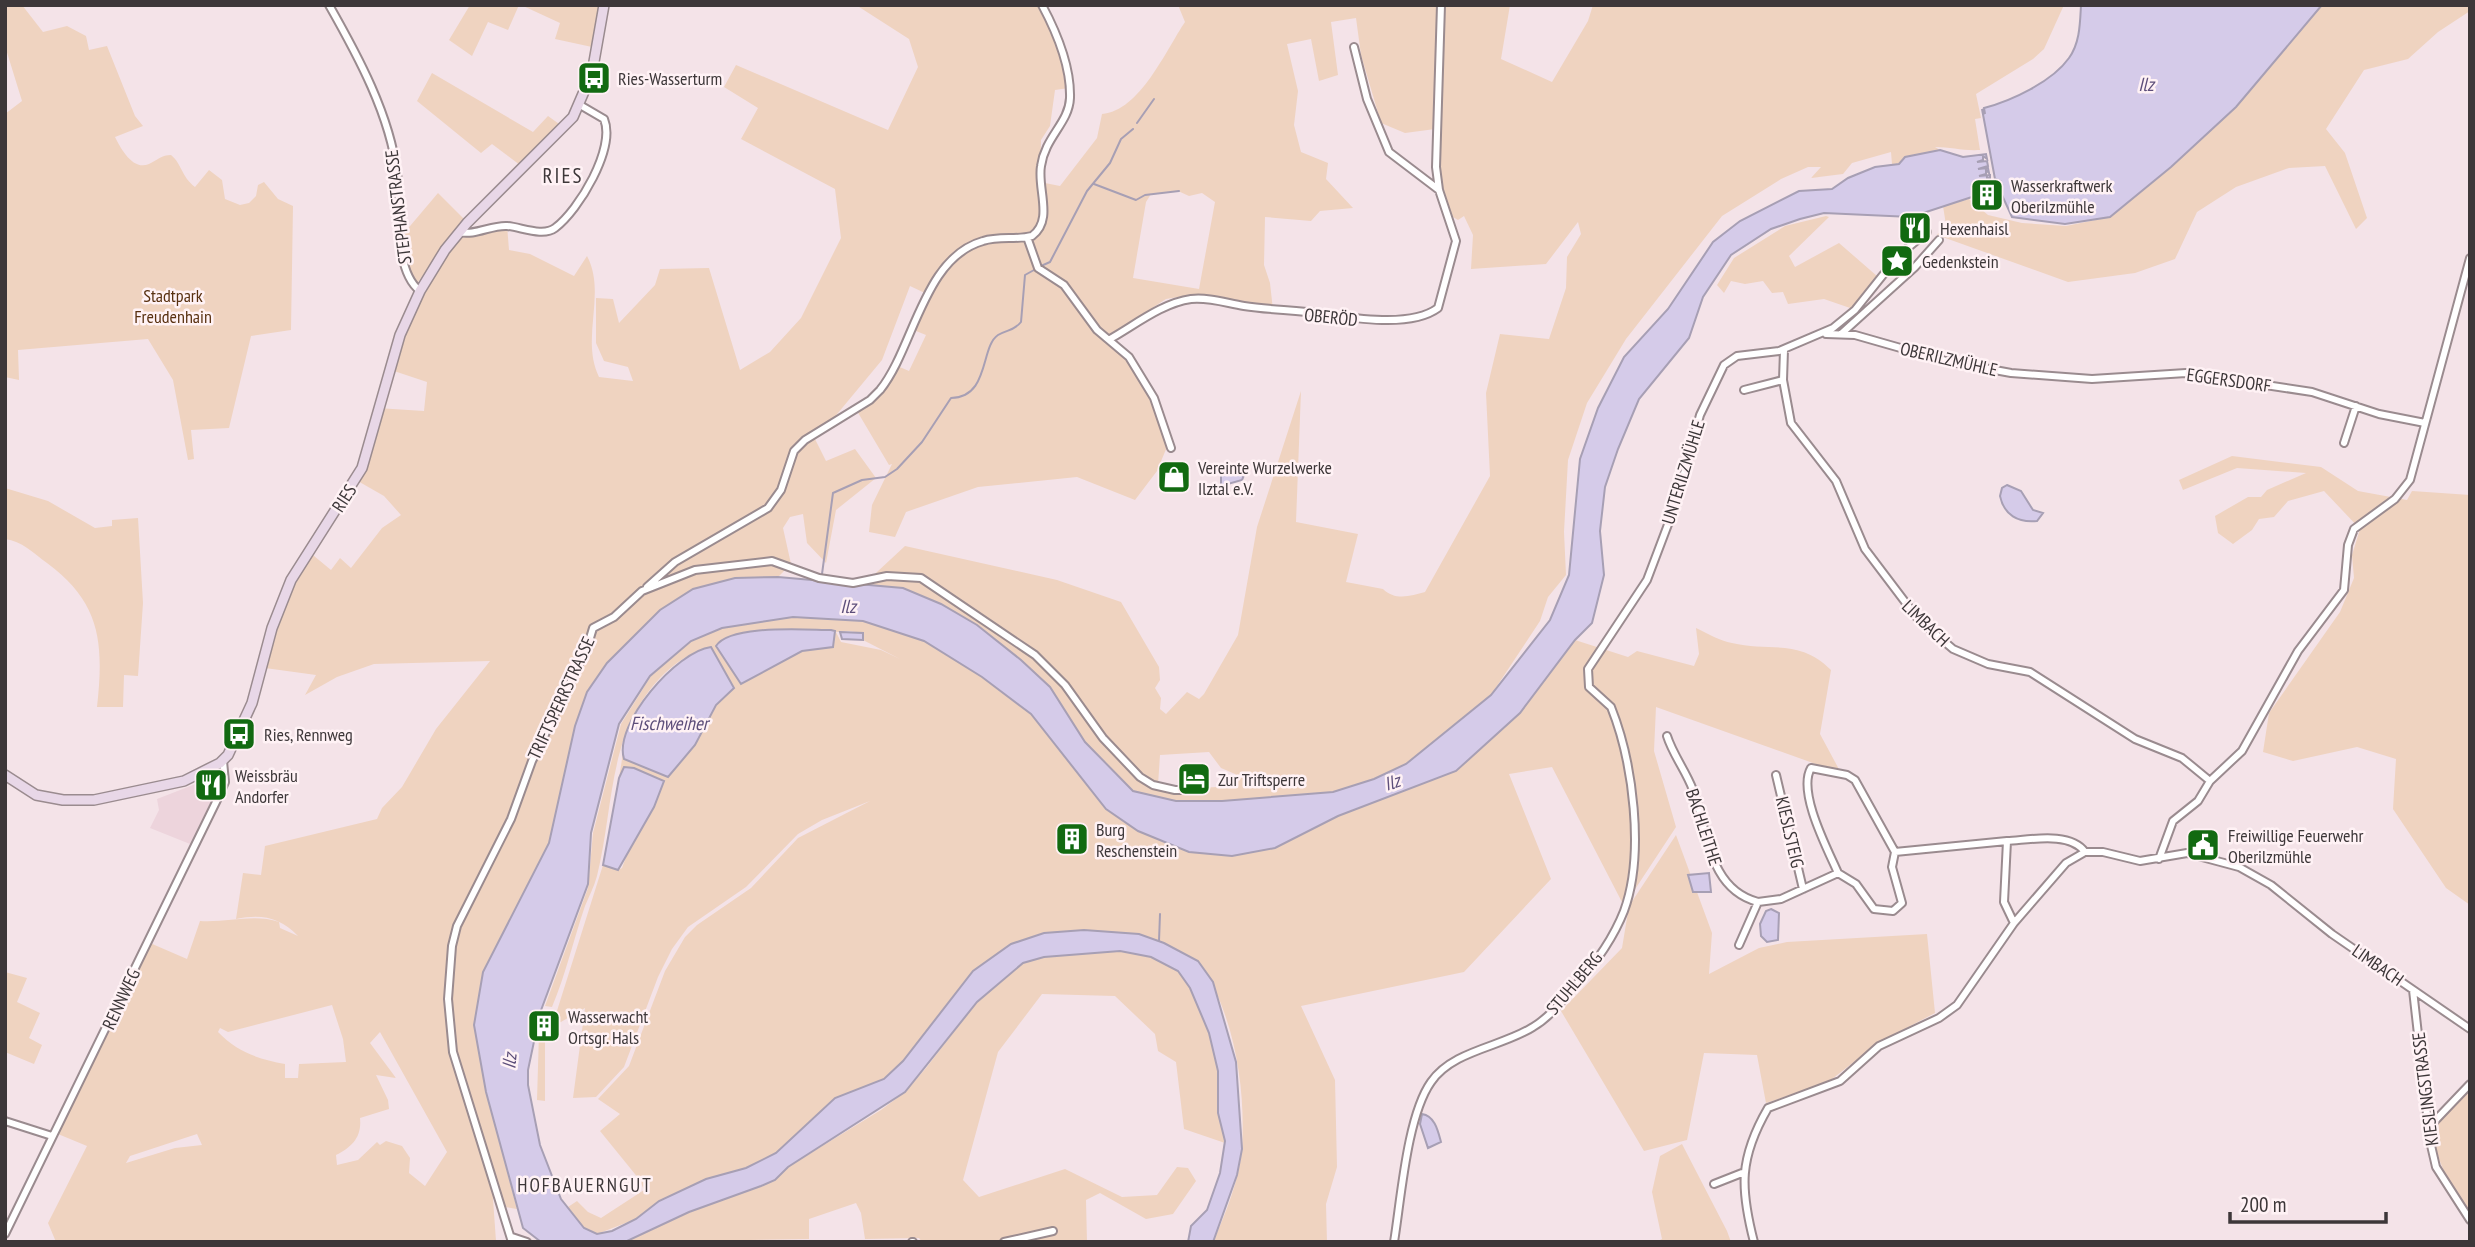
<svg xmlns="http://www.w3.org/2000/svg" width="2475" height="1247" font-family="'PT Sans Narrow',sans-serif">
  <style>
    .built { fill: #edd4dc }
    .green { fill: #efd3c0; fill-rule: evenodd }
    .water { fill: #d5cbe9; stroke: #a79fb4; stroke-width: 2 }
    .lines { fill: none; stroke-linecap: round; stroke-linejoin: round }
    .stream { stroke: #a79fb4; stroke-width: 2 }
    .river { stroke: #d5cbe9; stroke-width: 10 }
    .street-casing { stroke: #9a8b8f; stroke-width: 10 }
    .secondary-casing { stroke: #9a8b8f; stroke-width: 12 }
    .street { stroke: #fff; stroke-width: 6 }
    .secondary { stroke: #e8d7e7; stroke-width: 9 }
    .labels { text-anchor: middle; dominant-baseline: central; stroke-width: 5; stroke-linejoin: round; paint-order: stroke }
    .poi-label { font-size: 18px; fill: #3d3739; stroke: #fff2f5; text-anchor: start }
    .street-label { font-size: 18px; fill: #3d3739; stroke: #fff2f5 }
    .park-label { font-size: 18px; fill: #593111; stroke: #fff2f5 }
    .water-label { font-size: 19px; font-style: italic; fill: #5d4e7a; stroke: #fff2f5 }
    .neighbourhood-label { font-size: 19px; letter-spacing: 2px; fill: #3d3739; stroke: #fff2f5 }
    .quarter-label { font-size: 21px; letter-spacing: 2px; fill: #3d3739; stroke: #fff2f5 }
  </style>
  <rect width="100%" height="100%" fill="#f4e3e8"/>
  <!-- built -->
  <path class="built" d="M211,778L221,781L190,844L150,828L159,810L157,799Z"/>
  <!-- green -->
  <path class="green" d="M5,5H22L43,32L67,26L86,36L89,50L107,46L135,116L143,126L115,137C121,149 133,171 149,164C157,160 162,155 171,155C182,164 181,176 195,187L209,170L222,180L225,199L240,205L249,203L256,196L258,185L264,182L278,199L293,206L291,330L251,336L229,428L191,430L194,459L188,460L173,380L148,339L18,350L19,380L5,377V114L22,101L5,46Z
    M470,5H519L508,30L488,22L472,56L449,40Z
    M521,5H601L592,47L555,39L560,23Z
    M856,5H1042L1059,40L1069,88L1055,90L1050,126L1041,140L1040,182L1060,186L1097,138L1102,114C1140,111 1166,50 1185,22L1178,5H1510L1501,59L1552,82L1588,21L1593,5H2064L2044,49L2033,59L1976,94L1981,118L1975,119L1980,150C1963,151 1951,147 1935,147L1940,150C1924,152 1907,165 1892,164L1891,152L1852,163L1843,174L1811,178L1821,167H1808L1781,179L1722,216L1626,339L1587,403L1568,460L1564,532L1566,575L1548,597L1540,621L1491,695L1406,764L1374,779L1333,792L1222,801H1176L1132,791L1085,742L1050,687L977,625L941,604L903,588L863,585L905,546L1057,580L1121,602L1159,667L1160,680L1155,688L1161,698L1160,709L1166,714L1187,692L1199,699L1204,694L1238,635L1257,527L1301,391L1296,522L1358,534L1346,582L1383,589C1395,601 1411,596 1425,592L1490,476L1486,393L1500,334L1549,339L1566,288L1567,257L1581,234L1578,222L1546,264L1471,269L1473,235L1464,216L1458,220L1453,217L1439,190L1435,129L1405,133L1381,123L1361,55L1356,18L1331,22L1338,75L1319,81L1311,39L1287,44L1298,91L1294,125L1301,152L1328,163L1326,179L1353,208L1320,211L1311,221L1265,217L1264,265L1270,283L1273,310L1184,296L1166,299L1111,335L1099,331C1141,368 1151,390 1169,442L1157,471L1135,500L1077,477L978,487L906,512L895,537L869,532L872,505L892,464L889,465L857,411L870,400L895,365L909,371L926,335L911,329L927,294L910,286L882,360L828,425L814,437L826,461L855,449L876,478L836,510L826,563L807,543L803,514L790,517L783,528L791,564L778,577L735,578L660,611L607,663L575,726L549,843L483,972L474,1024L486,1092L517,1209L505,1207L503,1197L493,1199L496,1241L56,1242L48,1223L87,1146L58,1134L150,943L187,959L200,921C227,923 254,913 279,922L280,928L298,936C279,917 262,914 236,919L243,873L261,875L265,846L377,819L382,808L402,787L436,729L490,661L374,664L337,677L305,695L316,675L265,668L272,628L308,551L331,570L340,558L351,568L382,528L401,515L384,496L356,480L377,408L424,411L427,382L388,369L404,325L459,232L507,225L509,250L530,254L574,276L587,256C607,294 580,338 599,377L633,381L628,367L604,361L596,343V298L613,299L619,323L655,285L660,269L709,268L740,370L770,352L801,318L841,238L835,189L741,139L758,108L724,87L736,65L888,130L918,67L909,39ZM1178,191L1189,196L1202,193L1215,202L1199,289L1133,278L1146,202L1151,194ZM1209,752L1221,768L1235,774L1236,786L1198,788L1158,785L1160,755ZM332,1005L343,1039L346,1062L299,1064L298,1078H285V1064C258,1059 237,1052 218,1032L220,1028L228,1032ZM380,1032L447,1152L425,1186L409,1173L410,1158L402,1146L386,1141L380,1145L377,1142L358,1160L337,1165L336,1155C352,1147 362,1137 360,1118L389,1109L388,1100L376,1075L396,1078L370,1043ZM197,1134L202,1145L175,1148L126,1163L130,1156Z
    M2322,5H2470V11L2438,32L2408,59L2364,70L2326,129L2345,153L2367,218L2356,229L2325,166L2289,168L2236,187L2197,212L2175,259L2135,273L2068,282L1937,235L1946,225L1943,206L1969,199L1988,215L2022,223L2066,226L2110,217L2171,167L2236,107Z
    M432,73L533,132L548,116L562,126L520,165L492,144L481,153L417,101Z
    M438,193L464,219L418,282L413,280L405,254V232Z
    M1826,216L1829,217L1789,256L1795,267L1839,243L1877,276L1853,309L1824,299L1788,304L1783,292L1772,293L1763,281L1745,284L1731,281L1724,293L1717,285L1734,258L1785,226Z
    M2232,456L2321,467L2358,491L2407,500L2412,491L2470,495V905L2446,888L2393,809L2396,759L2357,747L2293,761L2263,752L2269,713L2340,612L2354,578L2352,555L2360,529L2324,491L2288,501L2274,517L2259,519L2252,530L2233,544L2218,533L2215,516L2248,497H2261L2267,490L2306,473L2237,468L2183,490L2179,480Z
    M5,488L48,501L95,528L112,526V520L138,518L143,603L138,676L124,675L123,707H97C104,643 101,603 47,563C33,553 22,541 5,539Z
    M793,617L863,621L924,641L982,677L1031,714L1106,809L1138,831L1189,852L1275,848L1338,816L1456,771L1520,713L1575,640L1628,657L1637,651L1694,666L1699,654L1696,628C1707,633 1720,641 1732,643C1768,652 1800,638 1831,670L1820,734L1841,773L1656,707L1654,751L1676,827L1624,906L1552,767L1509,774L1551,879L1464,972L1301,1006L1335,1080L1337,1167L1326,1204L1327,1242H1213C1226,1213 1239,1180 1242,1149C1246,1088 1234,1011 1198,961L1044,933L1011,944L973,971L903,1061L884,1079L835,1098L776,1153L746,1168L706,1179L659,1201L636,1219L597,1234L584,1228L568,1207L577,1201L588,1212L601,1218L644,1190L639,1179L600,1131L620,1114L598,1099L629,1066L665,971L685,937L697,925L751,888L798,838L870,801L822,820L798,834L746,887L688,927L672,949L658,977L624,1067L596,1097L573,1098L585,1008L554,1026L553,1036L550,1033L603,865L618,870L622,868C632,837 652,812 664,781L633,768L624,767L619,778L623,753L624,759L668,777L695,745L716,705L734,688L711,648C695,649 677,662 665,673C607,729 615,803 597,876C594,887 589,896 585,906C573,941 566,974 552,1007L545,1006L588,888L593,833L621,724L651,676L691,641L722,628ZM830,630L835,632L833,647L802,651L773,664L729,636L751,631ZM849,631L863,633V640L900,659L881,650L841,642L836,632Z
    M1676,835L1712,933L1709,974L1759,948L1787,942L1927,934L1935,1013L1878,1043L1827,1083L1766,1103L1757,1055L1704,1053L1687,1140L1644,1151L1561,1011L1622,948L1629,906Z
    M1120,951L1152,957L1178,971L1190,988L1209,1033L1218,1072V1113L1225,1143L1184,1129L1176,1062L1158,1051L1155,1034L1115,996L1042,994L998,1052L963,1180L979,1197L1065,1169L1122,1197L1157,1195L1177,1167L1188,1168L1196,1181L1173,1214L1146,1219L1100,1193L1086,1200L1087,1242H922L919,1238L865,1239L861,1213L856,1203L809,1219V1239L625,1242L689,1212L775,1180L788,1167L881,1110L905,1092L926,1068L977,1002L1023,963L1044,957Z
    M5,972L27,978L17,1002L40,1013L29,1038L42,1045L34,1064L5,1052Z
    M539,1033L545,1034V1101L537,1100Z
    M2470,1086V1213C2450,1185 2432,1157 2434,1123Z
    M1682,1144L1727,1231L1731,1242H1656L1662,1239L1652,1192L1660,1156Z"/>
  <!-- water -->
  <path class="water" d="M2081,5H2322L2236,107L2171,167L2110,217L2065,224L2012,217L2001,193L1994,192L1993,184L2000,181L1995,179L1982,109L1985,114L1984,108C2011,101 2052,82 2069,58C2080,43 2080,23 2081,5Z
    M1940,150L1963,157L1986,154L1987,159L1983,156V160L1977,162L1987,161L1988,166L1978,169L1988,168L1989,173L1986,170V174L1979,176L1990,175V180L1987,177V181L1978,182L1981,194L1911,217L1824,213L1800,219L1771,229L1731,255L1703,297L1689,338L1639,399L1618,449L1605,487L1600,531L1604,575L1592,623L1575,640L1520,713L1456,771L1338,816L1275,848L1232,856L1189,852L1138,831L1106,809L1031,714L982,677L924,641L863,621L793,617L722,628L691,641L650,676L619,724L591,833L588,884L540,1013L528,1070V1085L540,1145L561,1199L584,1228L597,1234L612,1231L636,1219L659,1201L706,1179L746,1168L776,1153L835,1098L884,1079L903,1061L973,971L1011,944L1044,933L1084,930L1139,934L1164,943L1198,961L1213,982L1236,1062L1242,1149L1237,1175L1213,1242H1188L1191,1226L1207,1210L1220,1173L1225,1141L1218,1113V1071L1209,1033L1190,988L1178,971L1151,957L1120,951L1044,957L1023,963L977,1002L905,1092L788,1167L775,1180L761,1186L689,1212L625,1242H541L523,1228L486,1092L474,1025L483,972L549,843L575,726L587,692L607,663L660,610L693,589L735,578L778,577L903,588L941,604L977,625L1021,660L1050,687L1085,742L1133,791L1176,801H1222L1333,792L1374,779L1406,764L1491,695L1550,620L1569,575L1580,459L1598,408L1624,357L1668,309L1713,242L1740,221L1799,191L1832,189L1848,178L1875,167L1899,164L1905,157Z
    M1231,465H1240L1245,473L1242,480L1221,486V470Z
    M2007,485L2021,491L2033,510L2043,513L2037,521C2018,523 2004,515 2000,496L2002,488Z
    M831,630L835,631L833,647L802,651L741,684L716,646C730,624 806,630 831,630Z
    M840,632L863,633V640L842,639Z
    M711,647L734,688L716,705L695,745L668,777L624,759C613,724 677,651 711,647Z
    M624,767L634,768L664,781L654,807L618,870L603,865L619,778Z
    M1709,873L1711,892H1693L1688,875Z
    M1771,909L1779,913L1778,940L1767,942L1761,936L1760,924L1766,911Z
    M1422,1114C1435,1116 1438,1131 1441,1142L1428,1148L1420,1124Z"/>
  <g class="lines">
    <!-- stream -->
    <path class="stream" d="M1137,123L1154,99
      M1094,184L1136,200L1145,195L1179,191
      M1041,266L1050,262L1087,191L1110,163L1121,139L1133,129
      M822,574L833,493L862,480L885,477L897,469L922,442L951,398C990,397 980,347 998,335C1006,330 1014,331 1021,322L1025,275L1034,270
      M1159,941L1160,914"/>
    <!-- river -->
    <path class="river" d="M1968,190L1994,189L2004,185"/>
    <defs>
      <path id="street" d="M329,5C358,56 390,115 397,173C402,207 392,269 420,291
        M1354,47L1367,99L1389,152L1439,190
        M459,232C475,236 491,225 507,226C521,227 543,237 555,228C579,210 616,148 604,119L580,105
        M1027,237L1038,268L1064,285L1097,330L1129,357L1154,398L1171,448
        M1826,334L1855,335L1946,361L2011,373L2092,379L2186,373L2312,392L2379,414L2425,423
        M1841,334L1915,267L1939,240
        M1110,339C1135,325 1162,303 1191,299C1209,297 1226,303 1244,306C1270,310 1297,310 1323,314C1354,318 1411,328 1438,308L1456,241L1439,190L1436,167L1441,5
        M1784,350L1783,380L1791,423L1836,481L1865,549L1918,619L1953,649L1988,664L2030,672L2135,739L2182,758L2210,781L2198,801L2173,821L2159,859
        M1744,390L1783,380
        M2344,443L2356,406
        M647,587L675,562L768,508L781,490L794,451L805,440L870,400L880,390C914,348 923,258 983,241C999,236 1016,240 1032,236C1054,220 1037,189 1041,166C1045,137 1069,123 1070,98C1071,66 1057,33 1042,5
        M1667,736C1673,755 1686,771 1693,790C1708,831 1708,889 1758,902
        M1776,775L1803,889
        M2210,781L2242,751L2298,651L2344,590L2348,545L2354,529L2395,499L2410,480L2470,258
        M1838,873C1828,850 1797,792 1811,768L1847,775L1855,780L1895,852
        M2014,923L2004,902L2007,841C2029,840 2070,831 2085,852
        M1739,945L1758,902L1781,899L1838,873L1856,884L1874,909L1893,911L1902,903L1892,867L1895,852L2007,841
        M2413,990L2430,1141L2436,1167L2470,1220
        M5,1121L52,1136
        M2428,1128L2470,1084
        M1714,1184L1742,1173
        M5,1234L218,798L225,782L223,761
        M512,1237L527,1242
        M512,1242L453,1052L448,999L452,946L457,926L511,819L532,761L587,648L593,628L614,617L642,591L695,570L772,561L819,578L853,583L887,576L921,578L1035,655L1065,685L1103,738L1140,777L1153,785L1175,790H1197
        M912,1242H913
        M1004,1242L1053,1231
        M1394,1242C1401,1199 1407,1116 1431,1082C1453,1050 1502,1047 1533,1027C1550,1017 1562,1001 1575,986C1595,964 1613,939 1624,911C1645,854 1633,762 1611,707L1589,687L1588,669L1647,580L1675,506L1700,415L1724,365L1737,356L1779,351L1833,328L1855,310L1899,255L1927,232
        M1754,1242C1740,1188 1739,1158 1768,1108L1840,1081L1879,1046L1939,1018L1957,1005L2014,923L2066,863L2085,852H2103L2140,861L2187,853L2239,867L2271,885L2332,934L2470,1029"/>
      <path id="secondary" d="M5,775L36,795L63,800H94L184,781L220,763L228,755L252,703L272,628L291,580L362,468L400,335L420,291L445,250L467,223L573,117L592,73L604,5"/>
    </defs>
    <!-- street casing -->
    <use href="#street" class="street-casing"/>
    <!-- secondary casing -->
    <use href="#secondary" class="secondary-casing"/>
    <!-- street -->
    <use href="#street" class="street"/>
    <!-- secondary -->
    <use href="#secondary" class="secondary"/>
  </g>
  <!-- icons -->
  <defs>
    <symbol id="bus-square" viewBox="-11 -11 22 22"><rect x="-9" y="-9" width="18" height="18" rx="4" fill="#126a11" stroke="#fff2f5"/><path d="M-5-6H5V4H4V6H2V4H-2V6H-4V4H-5ZM-3.5-4V0h7V-4ZM-3.5 1.2v1.5H-2V1.2ZM2 1.2v1.5H3.5V1.2Z" fill="#fff"/></symbol>
    <symbol id="building-square" viewBox="-11 -11 22 22"><rect x="-9" y="-9" width="18" height="18" rx="4" fill="#126a11" stroke="#fff2f5"/><path d="M-4-6H4V6H1V3H-1V6H-4ZM-2.5-4.3h1.7v1.8h-1.7ZM.8-4.3h1.7v1.8H.8ZM-2.5-1h1.7V.8h-1.7ZM.8-1h1.7V.8H.8Z" fill="#fff"/></symbol>
    <symbol id="restaurant-square" viewBox="-11 -11 22 22"><rect x="-9" y="-9" width="18" height="18" rx="4" fill="#126a11" stroke="#fff2f5"/><path d="M-5-6h1v4h1v-4h1v4h1v-4h1v5L-1.5 .5V6h-2V.5L-5-1ZM5-6V6H3V1.5H1.5Q1.5-4 5-6Z" fill="#fff"/></symbol>
    <symbol id="sight-square" viewBox="-11 -11 22 22"><rect x="-9" y="-9" width="18" height="18" rx="4" fill="#126a11" stroke="#fff2f5"/><path d="M0-6L1.8-2.2L6-1.7L2.9 1.2L3.7 5.4L0 3.3L-3.7 5.4L-2.9 1.2L-6-1.7L-1.8-2.2Z" fill="#fff"/></symbol>
    <symbol id="shop-square" viewBox="-11 -11 22 22"><rect x="-9" y="-9" width="18" height="18" rx="4" fill="#126a11" stroke="#fff2f5"/><path d="M-5-2.5h2.3a2.7 3.5 0 0 1 5.4 0H5L5.5 6h-11ZM-1.5-2.5h3a1.5 2.3 0 0 0-3 0Z" fill="#fff"/></symbol>
    <symbol id="hotel-square" viewBox="-11 -11 22 22"><rect x="-9" y="-9" width="18" height="18" rx="4" fill="#126a11" stroke="#fff2f5"/><path d="M-6-4.5h1.5V1H6V5H4.5V3h-9V5H-6ZM-4 0a1.8 1.8 0 1 1 3.6 0ZM.5 0V-2.5h3Q6-2.5 6 0Z" fill="#fff"/></symbol>
    <symbol id="civic-square" viewBox="-11 -11 22 22"><rect x="-9" y="-9" width="18" height="18" rx="4" fill="#126a11" stroke="#fff2f5"/><path d="M-.6-6.5H3V-4.5H.6V-3L4-1V1h2V6H-6V1h2V-1L-.6-3ZM-1.2 2.5V6h2.4V2.5Z" fill="#fff"/></symbol>
  </defs>
  <g fill-rule="evenodd">
    <use href="#bus-square" x="575" y="59" width="38" height="38"/>
    <use href="#building-square" x="1968" y="176" width="38" height="38"/>
    <use href="#restaurant-square" x="1896" y="209" width="38" height="38"/>
    <use href="#sight-square" x="1878" y="242" width="38" height="38"/>
    <use href="#shop-square" x="1155" y="458" width="38" height="38"/>
    <use href="#bus-square" x="220" y="715" width="38" height="38"/>
    <use href="#hotel-square" x="1175" y="760" width="38" height="38"/>
    <use href="#restaurant-square" x="192" y="766" width="38" height="38"/>
    <use href="#building-square" x="1053" y="820" width="38" height="38"/>
    <use href="#civic-square" x="2184" y="826" width="38" height="38"/>
    <use href="#building-square" x="525" y="1007" width="38" height="38"/>
  </g>
  <g class="labels">
    <!-- poi labels -->
    <g class="poi-label">
      <text x="618" y="78">Ries-Wasserturm</text>
      <text x="2011" y="185">Wasserkraftwerk<tspan x="2011" dy="21">Oberilzmühle</tspan></text>
      <text x="1940" y="228">Hexenhaisl</text>
      <text x="1922" y="261">Gedenkstein</text>
      <text x="1198" y="467">Vereinte Wurzelwerke<tspan x="1198" dy="21">Ilztal e.V.</tspan></text>
      <text x="264" y="734">Ries, Rennweg</text>
      <text x="235" y="775">Weissbräu<tspan x="235" dy="21">Andorfer</tspan></text>
      <text x="1218" y="779">Zur Triftsperre</text>
      <text x="1096" y="829">Burg<tspan x="1096" dy="21">Reschenstein</tspan></text>
      <text x="2228" y="835">Freiwillige Feuerwehr<tspan x="2228" dy="21">Oberilzmühle</tspan></text>
      <text x="568" y="1016">Wasserwacht<tspan x="568" dy="21">Ortsgr. Hals</tspan></text>
    </g>
    <!-- street labels -->
    <g class="street-label">
      <text transform="translate(398 207) rotate(-97)">STEPHANSTRASSE</text>
      <text transform="translate(1331 317) rotate(6)">OBERÖD</text>
      <text transform="translate(1949 359) rotate(13)">OBERILZMÜHLE</text>
      <text transform="translate(2229 380) rotate(8)">EGGERSDORF</text>
      <text transform="translate(1683 472) rotate(-73)">UNTERILZMÜHLE</text>
      <text transform="translate(344 498) rotate(-57)">RIES</text>
      <text transform="translate(1926 623) rotate(44)">LIMBACH</text>
      <text transform="translate(561 698) rotate(-65)">TRIFTSPERRSTRASSE</text>
      <text transform="translate(1704 827) rotate(72)">BACHLEITHE</text>
      <text transform="translate(1790 832) rotate(77)">KIESLSTEIG</text>
      <text transform="translate(2378 965) rotate(35)">LIMBACH</text>
      <text transform="translate(1574 983) rotate(-50)">STUHLBERG</text>
      <text transform="translate(121 999) rotate(-65)">RENNWEG</text>
      <text transform="translate(2425 1089) rotate(-97)">KIESLINGSTRASSE</text>
    </g>
    <!-- park labels -->
    <g class="park-label">
      <text x="173" y="295">Stadtpark<tspan x="173" dy="21">Freudenhain</tspan></text>
    </g>
    <!-- water labels -->
    <g class="water-label">
      <text x="2146" y="84">Ilz</text>
      <text x="848" y="606">Ilz</text>
      <text x="669" y="723">Fischweiher</text>
      <text transform="translate(1392 782) rotate(-18)">Ilz</text>
      <text transform="translate(509 1061) rotate(-84)">Ilz</text>
    </g>
    <!-- neighbourhood labels -->
    <g class="neighbourhood-label">
      <text x="585" y="1185">HOFBAUERNGUT</text>
    </g>
    <!-- quarter labels -->
    <g class="quarter-label">
      <text x="563" y="175">RIES</text>
    </g>
  </g>
  <!-- border -->
  <rect width="2475" height="1247" fill="none" stroke="#3d3739" stroke-width="14"/>
  <!-- scale -->
  <path d="M2230 1212v10h156v-10" fill="none" stroke="#3d3739" stroke-width="3.5"/>
  <text x="2240" y="1212" font-size="21" fill="#3d3739" stroke="#fff2f5" stroke-width="5" paint-order="stroke">200 m</text>
</svg>
